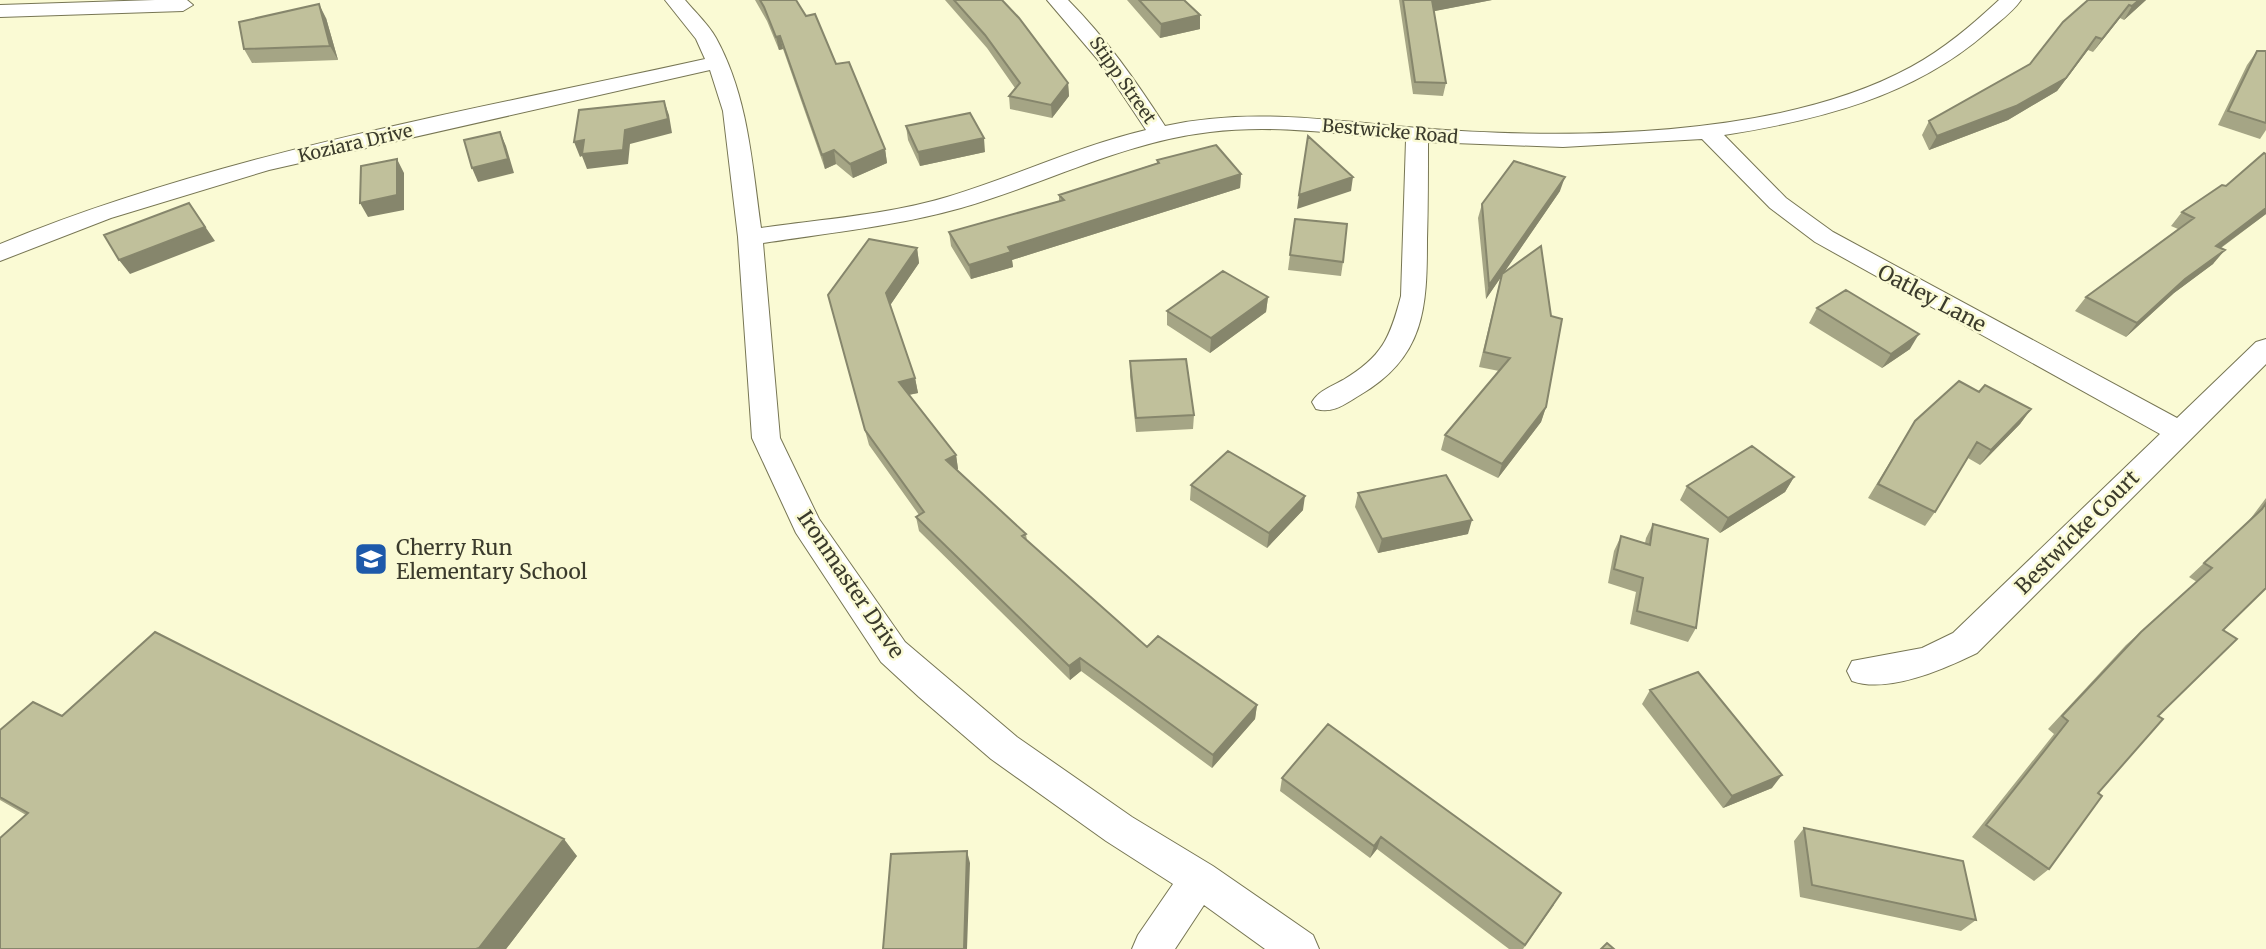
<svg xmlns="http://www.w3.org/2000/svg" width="2266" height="949" font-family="Merriweather,serif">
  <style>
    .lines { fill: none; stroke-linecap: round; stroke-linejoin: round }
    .minor-casing { stroke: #777654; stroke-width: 2 }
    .minor { fill: #fff; fill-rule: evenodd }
    .wall { fill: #a5a585 }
    .shaded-wall { fill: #86866c }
    .building { fill: #c0c09b; stroke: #86866c; stroke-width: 2 }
    .labels { text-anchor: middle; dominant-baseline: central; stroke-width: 5; stroke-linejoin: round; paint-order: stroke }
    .far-street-label { font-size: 18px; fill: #3b3b2c; stroke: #fafad4 }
    .street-label { font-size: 21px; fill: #3b3b2c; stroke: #fafad4 }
    .poi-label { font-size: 21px; fill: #3b3b2c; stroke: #fafad4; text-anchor: start }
  </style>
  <rect width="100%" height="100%" fill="#fafad4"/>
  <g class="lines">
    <defs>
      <path id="minor" d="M155,0H187L193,5L183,11L0,17V5Z
        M665,0H685C695,12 709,25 716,38C748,96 752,163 761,228C823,219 887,215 947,197C1014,177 1078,146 1146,130L1104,67L1047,0H1068C1106,38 1136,81 1165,126C1249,107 1334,121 1418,128C1566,140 1779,139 1911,67C1944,49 1972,25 1999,0H2021C2012,13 1997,23 1986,33C1912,97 1819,120 1724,135L1786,198L1833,232L2177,418L2256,342L2266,339V364L1977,653C1944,669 1888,694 1852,681L1847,671L1852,661L1922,648L1953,633L2160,434L1815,242L1770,208L1702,139L1563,147L1428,142C1428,174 1428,207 1427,239C1427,308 1425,357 1360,395C1345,404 1333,414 1316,409L1312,402C1318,391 1332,386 1343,380C1382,357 1390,338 1401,296L1406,140C1341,134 1275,124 1210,132C1123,142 1045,184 961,208C897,226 829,233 763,243L780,438L819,519L905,642L1017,737L1132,817L1213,866L1313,935L1319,949H1265L1204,905L1175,949H1132L1138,935L1173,884L1106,841L991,759L919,697L881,662L796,533L752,438L738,237L723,111L710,70L269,170L111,218L0,261V244C223,152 470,111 705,59L696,39Z"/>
    </defs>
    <!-- minor casing -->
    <use href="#minor" class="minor-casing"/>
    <!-- minor -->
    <use href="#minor" class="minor"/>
  </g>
  <!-- wall -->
  <path class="wall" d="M755,0H796L836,64L885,149L887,163L853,178L836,164L825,169L783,49L779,50L767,21Z
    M945,0H1002L1068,83L1069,96L1052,118L1010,109L1009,96L1015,88L987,48Z
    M1127,0H1184L1200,15V29L1160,38Z
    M1399,0H1492L1434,11L1446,83L1443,96L1413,94Z
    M2088,0H2146L2124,20L2120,18L2093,52L2088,50L2057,91L2008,120L1929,150L1922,135L1929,121L2030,64Z
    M326,18L338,60L252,63L244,49Z
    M2257,51H2266V130L2260,139L2218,125L2247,65Z
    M906,126L985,152L920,166L908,140Z
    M2266,154V214L2221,248L2213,264L2174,293L2126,337L2075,311L2086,297L2178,229L2171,226L2182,212L2226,186Z
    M1157,160L1241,174L1240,188L1012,260L1013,267L971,279L951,246L949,232L1059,201V195L1157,163Z
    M1560,191L1504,272L1546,407L1541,422L1498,478L1441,450L1445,435L1499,371L1479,367L1501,277L1486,299L1478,218L1482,204Z
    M917,248L919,263L890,305L915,378L918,393L909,395L956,455L958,469L957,470L1026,534L1027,541L1147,647L1257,705L1255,719L1212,768L1081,671L1070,680L919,531L916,517L919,515L869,445L828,295Z
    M1290,255L1343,262L1341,276L1288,270Z
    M1268,297L1266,312L1210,353L1167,325V311Z
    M1817,308L1910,349L1882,368L1809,323Z
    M1130,361L1194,415L1193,429L1136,432L1130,376Z
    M1979,392L2031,409L2020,424L1980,465L1968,458L1935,512L1925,526L1868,498L1915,421Z
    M1794,477L1785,492L1720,533L1680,500L1687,486Z
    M1191,485L1303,510L1267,548L1190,500Z
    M1358,493L1468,534L1378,553L1355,507Z
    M2266,498V588L2223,630L2158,716L2098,793L2049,869L2034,881L1972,837L2054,734L2048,729L2126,645L2197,582L2189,577L2248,522Z
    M1653,524L1696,628L1688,642L1630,624L1636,592L1608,583L1614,551L1621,536L1645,543L1646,538Z
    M1650,690L1772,788L1723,808L1642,704Z
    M62,716L577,856L506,949H0L26,815L0,800V730Z
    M1282,778L1554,905L1523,949H1509L1377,849L1370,858L1280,791Z
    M1804,828L1976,920L1961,931L1800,897L1794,841Z"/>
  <!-- shaded-wall -->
  <path class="shaded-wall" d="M1432,0H1492L1430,12Z
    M2139,0H2146L2124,20L2132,6Z
    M319,4L326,18L338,60L330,46Z
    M2129,5L2120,18L2093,52L2102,39Z
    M1200,15V29L1160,38L1161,24Z
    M780,36L783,49L779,50L776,37Z
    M2096,37L2088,50L2057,91L2008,120L1929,150L1937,136Z
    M1068,83L1069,96L1052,118L1051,105Z
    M664,101L669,115L672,133L630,144L628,164L587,169L582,156L580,157L574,142Z
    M500,132L506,146L514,173L478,182L472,168Z
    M984,138L985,152L920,166L918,152Z
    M885,149L887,163L853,178L850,164Z
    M834,150L836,164L825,169L822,155Z
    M397,159L404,173V210L368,217L360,203Z
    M1241,174L1240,188L1012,260L1013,267L971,279L969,265L1008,247Z
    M1353,177L1351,191L1297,209L1299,195Z
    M1565,177L1560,191L1486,299L1489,285Z
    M189,203L215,241L130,274L119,260Z
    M2266,208V214L2204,260L2216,246Z
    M917,248L919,263L889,307L886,293Z
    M2225,250L2213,264L2174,293L2126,337L2137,323L2185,279Z
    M1268,297L1266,312L1210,353L1211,338Z
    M1919,334L1910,349L1882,368L1891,354Z
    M915,378L918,393L902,396L899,382Z
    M1546,407L1541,422L1498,478L1502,464Z
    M2031,409L2020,424L1980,465L1991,450Z
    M956,455L958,469L948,474L946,460Z
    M1794,477L1785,492L1720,533L1728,518Z
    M1305,496L1303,510L1267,548L1269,533Z
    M1472,520L1468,534L1378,553L1382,539Z
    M1080,658L1081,671L1070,680L1069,666Z
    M1257,705L1255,719L1212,768L1213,755Z
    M1782,775L1772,788L1723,808L1732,796Z
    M1381,837L1377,849L1370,858L1374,846Z
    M564,839L577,856L506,949H476Z
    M967,851L970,863L967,949H964Z"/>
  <!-- building -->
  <path class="building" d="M760,0H796L806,16L815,14L836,64L849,62L885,149L850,164L834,150L822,155L780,36L776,37L764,7Z
    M954,0H1002L1019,18L1068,83L1051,105L1009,96L1020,83L985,35Z
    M1139,0H1184L1200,15L1161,24Z
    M1403,0H1432L1446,83L1415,82Z
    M2088,0H2139L2132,6L2129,5L2102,39L2096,37L2066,78L2016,106L1937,136L1929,121L2030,64L2063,22Z
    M319,4L330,46L244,49L239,22Z
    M2257,51H2266V123L2228,111Z
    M664,101L668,119L625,130L623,150L582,154L584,140L574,142L579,110Z
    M970,113L984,138L918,152L906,126Z
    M500,132L508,159L472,168L464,140Z
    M1308,136L1353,177L1299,195Z
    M1216,145L1241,174L1008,247L1011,252L969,265L949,232L1064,200L1059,195L1159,163L1157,160Z
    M2264,153L2266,154V208L2216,246L2225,250L2185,279L2137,323L2086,297L2194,218L2182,212L2222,185L2226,186Z
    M397,159V195L360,203L361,166Z
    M1514,161L1565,177L1489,285L1482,204Z
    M189,203L205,227L119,260L104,235Z
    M1295,219L1347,224L1343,262L1290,255Z
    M869,239L917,248L886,293L915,378L899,382L956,455L946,460L1026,534L1022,536L1147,647L1158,636L1257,705L1213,755L1080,658L1069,666L916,517L924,512L865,430L828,295Z
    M1541,246L1551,316L1562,319L1546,407L1502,464L1445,435L1510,358L1484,352L1502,274Z
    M1223,271L1268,297L1211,338L1167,311Z
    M1846,290L1919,334L1891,354L1817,308Z
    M1186,359L1194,415L1136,418L1130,361Z
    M1959,381L1979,392L1985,385L2031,409L1991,450L1977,442L1935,512L1878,484L1915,421Z
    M1752,446L1794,477L1728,518L1687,486Z
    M1228,451L1305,496L1269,533L1191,485Z
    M1446,475L1472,520L1382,539L1358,493Z
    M2266,503V588L2223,630L2237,639L2158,716L2163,719L2098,793L2102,796L2049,869L1986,825L2068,721L2062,716L2141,632L2212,568L2204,563L2262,509Z
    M1653,524L1708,539L1696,628L1637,611L1643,578L1614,569L1621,536L1650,545Z
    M155,632L564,839L479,948L476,949H0V838L28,813L0,797V730L33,702L62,716Z
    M1698,672L1782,775L1732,796L1650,690Z
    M1328,724L1561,893L1525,945L1381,837L1374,846L1282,778Z
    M1804,828L1963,861L1976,920L1812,885Z
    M967,851L964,949H883L891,854Z
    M1607,943L1614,949H1601Z"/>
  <!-- icons -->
  <defs>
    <symbol id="school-square" viewBox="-11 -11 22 22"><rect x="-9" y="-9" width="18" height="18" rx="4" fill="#1d59aa" stroke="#fafad4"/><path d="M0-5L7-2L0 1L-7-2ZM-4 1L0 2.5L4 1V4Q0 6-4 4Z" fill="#fff"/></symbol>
  </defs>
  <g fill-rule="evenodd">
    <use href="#school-square" x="352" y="540" width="38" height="38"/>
  </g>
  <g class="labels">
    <!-- far-street labels -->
    <g class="far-street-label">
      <text transform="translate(1123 80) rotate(55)">Stipp Street</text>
      <text transform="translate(1390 131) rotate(5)">Bestwicke Road</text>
      <text transform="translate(355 143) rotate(-13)">Koziara Drive</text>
    </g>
    <!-- street labels -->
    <g class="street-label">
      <text transform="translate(1932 298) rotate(28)">Oatley Lane</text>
      <text transform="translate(2077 532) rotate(-45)">Bestwicke Court</text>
      <text transform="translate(851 584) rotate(56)">Ironmaster Drive</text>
    </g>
    <!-- poi labels -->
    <g class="poi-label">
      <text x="396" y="547">Cherry Run<tspan x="396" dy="24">Elementary School</tspan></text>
    </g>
  </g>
</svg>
